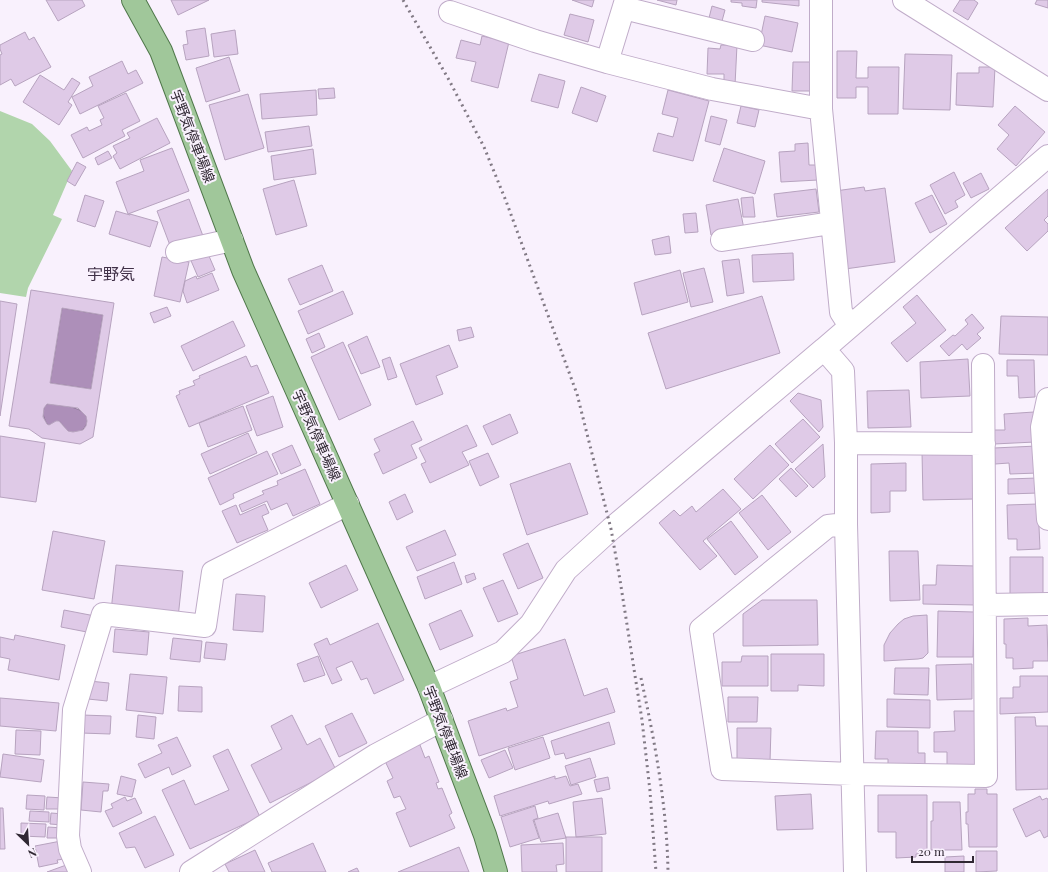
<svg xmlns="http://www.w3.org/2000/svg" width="1048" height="872" font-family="'Playfair Display','Noto Sans JP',serif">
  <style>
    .green { fill: #b1d5ac }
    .water { fill: #ad8fb9; stroke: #887091 }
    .building { fill: #dfcae7; stroke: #b7a3bf; fill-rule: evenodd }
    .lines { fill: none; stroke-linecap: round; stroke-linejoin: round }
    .minor-casing { stroke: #c0acc9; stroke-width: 24 }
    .major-casing { stroke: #4f774a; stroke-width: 24 }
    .minor { stroke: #fff; stroke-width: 22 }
    .major { stroke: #a0c79a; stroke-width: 22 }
    .rail { stroke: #827a85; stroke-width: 3; stroke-dasharray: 2 4; stroke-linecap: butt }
    .labels { text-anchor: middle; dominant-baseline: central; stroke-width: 4; stroke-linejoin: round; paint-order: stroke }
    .street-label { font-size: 14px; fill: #302833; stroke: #f9f1fd }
    .quarter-label { font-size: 16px; fill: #403047; stroke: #f9f1fd }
  </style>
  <rect width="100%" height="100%" fill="#f9f1fd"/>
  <!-- green -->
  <path class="green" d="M0,111L32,124L50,141L72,171L53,215L62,219L28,288L26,297L0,293Z"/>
  <!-- water -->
  <path class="water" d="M62,308L103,315L91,389L50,383Z
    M47,404C54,404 60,406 66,406C104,412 82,440 68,431C64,428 63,424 59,421L49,425L47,424C43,417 41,410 47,404Z"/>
  <!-- building -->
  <path class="building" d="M46,0H82L85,6L58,21Z
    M171,0H209L178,15Z
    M572,0H594L592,7Z
    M657,0H677L676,5Z
    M731,0H757L756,8L742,6V3L731,2Z
    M762,0H799V6L762,2Z
    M960,0H974L978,3L968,20L953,11Z
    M1037,0H1048V8L1035,4Z
    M712,6L725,10L722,21L709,18Z
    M570,14L594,20L588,42L564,35Z
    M765,16L798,23L792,52L759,45Z
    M205,28L209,56L186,60L183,45L188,44L186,31Z
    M235,30L238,54L214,57L211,34Z
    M25,32L29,40L34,37L51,67L15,86L11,79L0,85V55L2,54L0,49V45Z
    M482,36L509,42L498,88L471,81L476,62L456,58L461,40L480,45Z
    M721,45H737L735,85H724V74H707L708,48L720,49Z
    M837,51H857L856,78H868V67H899L898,114H868V87H856V98H837Z
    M905,54L952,55L950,110L903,109Z
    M229,57L240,91L206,102L196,68Z
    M122,61L128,74L136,70L143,83L80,114L72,97L93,86L89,77Z
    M793,62H811V91H792Z
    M979,67H995L993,107L956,105L957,73H979Z
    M539,74L565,81L558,108L531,101Z
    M40,75L64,90L72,78L80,83L68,102L72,105L59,125L23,102Z
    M581,87L606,96L597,122L572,113Z
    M334,88L335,98L319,99L318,89Z
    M316,90L317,115L262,119L260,94Z
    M668,90L709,101L693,161L653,151L658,133L673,137L678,118L662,114Z
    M126,93L140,121L122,130L125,136L83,158L71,135L87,127L89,131L102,125L100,120L104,118L98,106Z
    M248,94L264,148L225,160L209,105Z
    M741,106L759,110L755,127L737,123Z
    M1015,106L1045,132L1016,166L997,149L1009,135L998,125Z
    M711,116L727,120L720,145L705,141Z
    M157,118L170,143L120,169L113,156L117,153L113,146L130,138L127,133Z
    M309,126L312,146L268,152L265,132Z
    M808,143L809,165H817L818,180L781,182L779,152L795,151V144Z
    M172,148L189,191L128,214L116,182L144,171L140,160Z
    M724,148L765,161L755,194L713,181Z
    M313,149L316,174L274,180L271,156Z
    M108,151L112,158L98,165L95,158Z
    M77,162L86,167L75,186L67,181Z
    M954,172L965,195L955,201L958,207L945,214L930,185Z
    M981,173L989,189L971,198L963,183Z
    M294,180L307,226L276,235L263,189Z
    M864,187L865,191L885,188L895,262L845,269L835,191Z
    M816,189L819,212L777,217L774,194Z
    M1048,189V216L1044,220L1048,224V231L1027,251L1005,228Z
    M85,195L104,201L95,227L77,221Z
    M932,195L947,224L930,233L915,203Z
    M753,197L755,217H743L741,198Z
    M189,199L203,236L171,248L157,211Z
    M738,199L744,229L711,235L706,205Z
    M116,211L130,215V214L158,222L150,247L109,234Z
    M696,213L698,232L685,233L683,214Z
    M669,236L671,253L655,255L652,240Z
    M206,249L215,270L198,277L189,256Z
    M793,253L794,280L753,282L752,255Z
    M162,257L189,262L180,302L154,296Z
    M739,259L744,293L727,296L722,261Z
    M322,265L333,291L300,305L288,279Z
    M704,268L713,302L691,307L683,273Z
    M680,270L688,302L642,315L634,283Z
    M212,273L219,290L187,303L183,291L185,281L196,276L197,279Z
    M31,290L114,303L93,437L80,444L42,438L29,429L9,426ZM62,308L103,315L91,389L50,383ZM47,404L78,408L86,416L87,421L86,426L83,430L73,432L68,431L59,421H56L49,425L47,424L43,417L44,408Z
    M343,291L353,314L308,334L298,311Z
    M917,295L946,330L907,362L891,343L916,323L903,307Z
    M762,296L780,353L666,389L648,333Z
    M0,301L17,304L0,416Z
    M167,307L171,316L154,323L150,313Z
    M972,314L984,328L977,334L981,338L967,350L962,344L949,356L940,346L953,335L955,336L968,324L965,320Z
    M1001,316L1048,317V355L999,354Z
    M233,321L245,346L193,371L181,346Z
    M471,327L474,337L459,341L457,330Z
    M319,333L325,347L312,353L306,339Z
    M367,336L380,367L361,374L348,345Z
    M343,342L371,405L339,420L311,357Z
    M449,345L458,367L436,376L443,394L416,405L400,364Z
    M246,356L251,367L257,365L269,393L189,427L176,396L180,394L179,391L195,385L193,381L200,378L199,376Z
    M390,357L397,377L388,380L382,360Z
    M968,359L970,396L921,398L920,362Z
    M1007,360H1034L1035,397L1019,398L1018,376H1007Z
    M909,390L911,427L868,428L867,391Z
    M798,393L821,400L823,427L819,432L790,401Z
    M273,396L283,427L257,436L246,406Z
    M243,406L252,430L208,447L199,423Z
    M1034,412L1035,442L994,444V430H1005L1004,414Z
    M510,414L518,433L492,445L483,426Z
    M803,419L820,437L792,463L775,444Z
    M413,421L422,440L411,445L417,458L383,474L374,454L380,451L374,439Z
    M467,425L477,446L462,452L469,465L430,483L421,464L426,462L419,448Z
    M248,433L257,453L210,474L201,454Z
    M0,436L45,443L36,502L0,497Z
    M823,444L825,477L813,488L795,469Z
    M292,445L301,465L281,474L272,454Z
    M770,445L789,465L753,499L734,479Z
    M1037,446L1038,473L1010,474L1009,463L995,464L994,448Z
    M267,451L278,474L233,494L234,498L220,505L208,478Z
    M974,451V499L923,500L922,452Z
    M488,453L499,477L480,486L469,461Z
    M570,463L588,514L527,535L510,484Z
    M906,463V491H890V512L871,513V464Z
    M791,468L808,486L796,497L779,479Z
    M305,469L320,504L293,516L287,503L271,510L267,501L242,512L239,505L264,494L262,491L278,485L277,481Z
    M1037,478L1038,493L1008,494V479Z
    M723,489L741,509L703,541L717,556L700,570L659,523L674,510L680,516L692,506L696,512Z
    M405,494L413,512L397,520L389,502Z
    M762,495L791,532L768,550L739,513Z
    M265,504L269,513L262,516L268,530L237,543L222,511L236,505L240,515Z
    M1038,504L1040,549L1017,550V539H1008L1007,505Z
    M731,521L758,557L735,575L707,539Z
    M445,530L456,555L417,571L406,547Z
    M53,531L105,541L94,599L42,590Z
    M528,543L543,578L518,589L503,554Z
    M889,551H918L920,600L890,601Z
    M1010,557H1043V594L1010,595Z
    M454,562L462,584L425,599L417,577Z
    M116,565L183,571L178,618L111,611Z
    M346,565L358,590L321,608L309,583Z
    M937,565L976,566L975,605L923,604V585H936Z
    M474,573L476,579L467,583L465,576Z
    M503,580L518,614L498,622L483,588Z
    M236,594L265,596L263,632L233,630Z
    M762,600H817L818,645L743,646V614Z
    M64,610L95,616L92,633L61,627Z
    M461,610L473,636L440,650L429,624Z
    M938,611L974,612L973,657H937Z
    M927,615L928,653L923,658L918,659L884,661V645L890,633L898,624L904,619L913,616Z
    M1028,618V626L1047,625L1048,661H1033V668L1013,669V658H1006V644H1004V619Z
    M378,623L404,680L374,694L367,678L361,680L352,661L336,668L342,680L332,684L314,644L327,638L330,645Z
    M115,629L149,632L147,655L113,652Z
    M15,635L65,645L59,680L8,670L10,659L0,657V637L14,640Z
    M173,638L202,641L200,662L170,659Z
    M565,639L584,696L607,688L615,712L479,756L468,721L506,708L507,711L518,707L510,682L518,679L511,656Z
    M206,642L227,644L225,660L204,658Z
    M771,654H824V686L798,685V691H771Z
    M318,656L325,675L304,682L297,664Z
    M742,656H768V686H722V662H741Z
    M972,664V699L937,700L936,665Z
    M895,668H929L928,695L894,694Z
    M130,674L167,677L163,714L126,710Z
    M1020,676H1048V712L1000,714V698H1013V687H1020Z
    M89,681L109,683L107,701L88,699Z
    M179,686L202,687V712L178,711Z
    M728,697H758L757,722H728Z
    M0,698L59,703L56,731L0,726Z
    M887,699L930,700V728L887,727Z
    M954,711H978L979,767L947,768V752H934V732L955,731Z
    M352,713L367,743L339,757L325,726Z
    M82,715L111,716L110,734L81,733Z
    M138,715L156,717L154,739L136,737Z
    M292,715L307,745L320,738L336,770L270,803L251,765L282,749L271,726Z
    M1015,717H1035L1036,726H1048V789L1016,790Z
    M609,722L615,744L566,759L564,753L555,755L551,741Z
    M737,728H771L770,762H737Z
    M16,730L41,731L40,755L15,754Z
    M876,731H918V753H925V767L888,766V759H875Z
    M177,737L191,766L172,775L169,767L145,778L138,764L162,753L158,745Z
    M543,737L550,758L515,770L508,748Z
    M413,742L420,745L425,758L429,756L439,782L436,783L438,789L442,788L452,813L449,815L455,828L410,847L396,813L406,809L400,796L394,798L387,781L393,778L385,761Z
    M228,749L260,817L190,849L162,790L184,780L195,805L229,790L213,756Z
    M505,750L513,768L489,778L481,760Z
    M3,754L44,760L41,782L0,777Z
    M590,758L596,777L571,785L565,766Z
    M121,776L136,780L132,797L117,794Z
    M555,776V779L566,776L570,786L578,784L582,794L549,804L548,801L500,816L494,796Z
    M608,777L610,789L597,792L594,780Z
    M83,782L109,784L108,791H103L101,812L81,810Z
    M975,789H987V794H997V847H969L968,824H966V812H968V794H975Z
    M811,794L813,829L777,830L775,796Z
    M27,795L45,796L44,810L26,809Z
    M878,795H927V853L916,854V857L896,858V832H878Z
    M1040,796L1042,800L1047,798L1048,800V836L1044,838L1040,830L1026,837L1013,809Z
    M47,797L64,798L63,809H46Z
    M125,797L127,801L135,798L142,813L113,827L105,811L113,808L111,804Z
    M602,798L606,834L576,837L573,802Z
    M933,802H960L962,850H931V821H933Z
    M535,806L538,818L533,820L539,838L510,847L501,817Z
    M0,808H3L5,849H0Z
    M30,811L49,812V822L29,821Z
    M51,813L64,814L63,825L50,824Z
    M558,813L566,838L541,842L534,820Z
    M155,816L174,855L145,868L135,847L126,848L119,833Z
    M21,823L46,824L45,837L21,836Z
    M48,827L63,828L62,838H47Z
    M566,837H602V872H566Z
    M61,841L65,859L57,860L58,863L39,867L35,846Z
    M313,843L326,872H272L268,863Z
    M563,843L564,864L556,865L557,872H522L521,845Z
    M459,847L469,872H398Z
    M255,850L265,872H229L225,864Z
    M976,851H997V871L976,872Z
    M964,856V872H945V857Z
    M69,864L72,872H47Z
    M357,868L359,872H348Z"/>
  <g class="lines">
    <defs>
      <path id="minor" d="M821,0V109L841,312L850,326
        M904,0L1048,90
        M624,8L753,40
        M450,12L535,41L607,62L712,89L821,109
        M607,62L626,0
        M722,240L831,223
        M177,252L232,240
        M1048,399L1042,427L1048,519
        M846,443L984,444
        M846,524L828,526L701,629L722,769L852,774L986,776L983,365
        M985,605L1048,604
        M429,687L503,652L531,624L566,570L611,529L824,349
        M80,872L70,849L68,836L74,710L103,614L205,626L213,572L348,504
        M191,872L376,755L442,720
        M855,872L846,524V443L843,371L824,349L1048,156"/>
      <path id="major" d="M133,0L161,51L243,270L429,687L485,835L496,872"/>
    </defs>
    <!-- minor casing -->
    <use href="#minor" class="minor-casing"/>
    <!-- major casing -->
    <use href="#major" class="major-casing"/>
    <!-- minor -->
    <use href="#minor" class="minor"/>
    <!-- major -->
    <use href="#major" class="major"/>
    <!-- rail -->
    <path class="rail" d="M403,0L449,80L484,147L506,201L577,394L611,529L620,580L642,720L650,791L656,872
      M641,678C655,742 667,807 668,872"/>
  </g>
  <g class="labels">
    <!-- street labels -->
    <g class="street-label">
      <text transform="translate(193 136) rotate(69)">宇野気停車場線</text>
      <text transform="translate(317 435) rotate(66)">宇野気停車場線</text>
      <text transform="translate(446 732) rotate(69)">宇野気停車場線</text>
    </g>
    <!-- quarter labels -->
    <g class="quarter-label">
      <text x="111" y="273">宇野気</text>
    </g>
  </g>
  <!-- north arrow -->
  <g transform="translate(28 844) rotate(155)" stroke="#f9f1fd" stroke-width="3" paint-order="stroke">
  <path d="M0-3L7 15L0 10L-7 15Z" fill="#302833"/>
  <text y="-6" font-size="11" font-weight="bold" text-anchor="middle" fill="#302833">N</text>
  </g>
  <!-- scale -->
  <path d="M912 856v6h61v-6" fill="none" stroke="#302833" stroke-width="2"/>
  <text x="918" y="856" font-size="12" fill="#302833" stroke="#f9f1fd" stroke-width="3" paint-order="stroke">20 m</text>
</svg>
